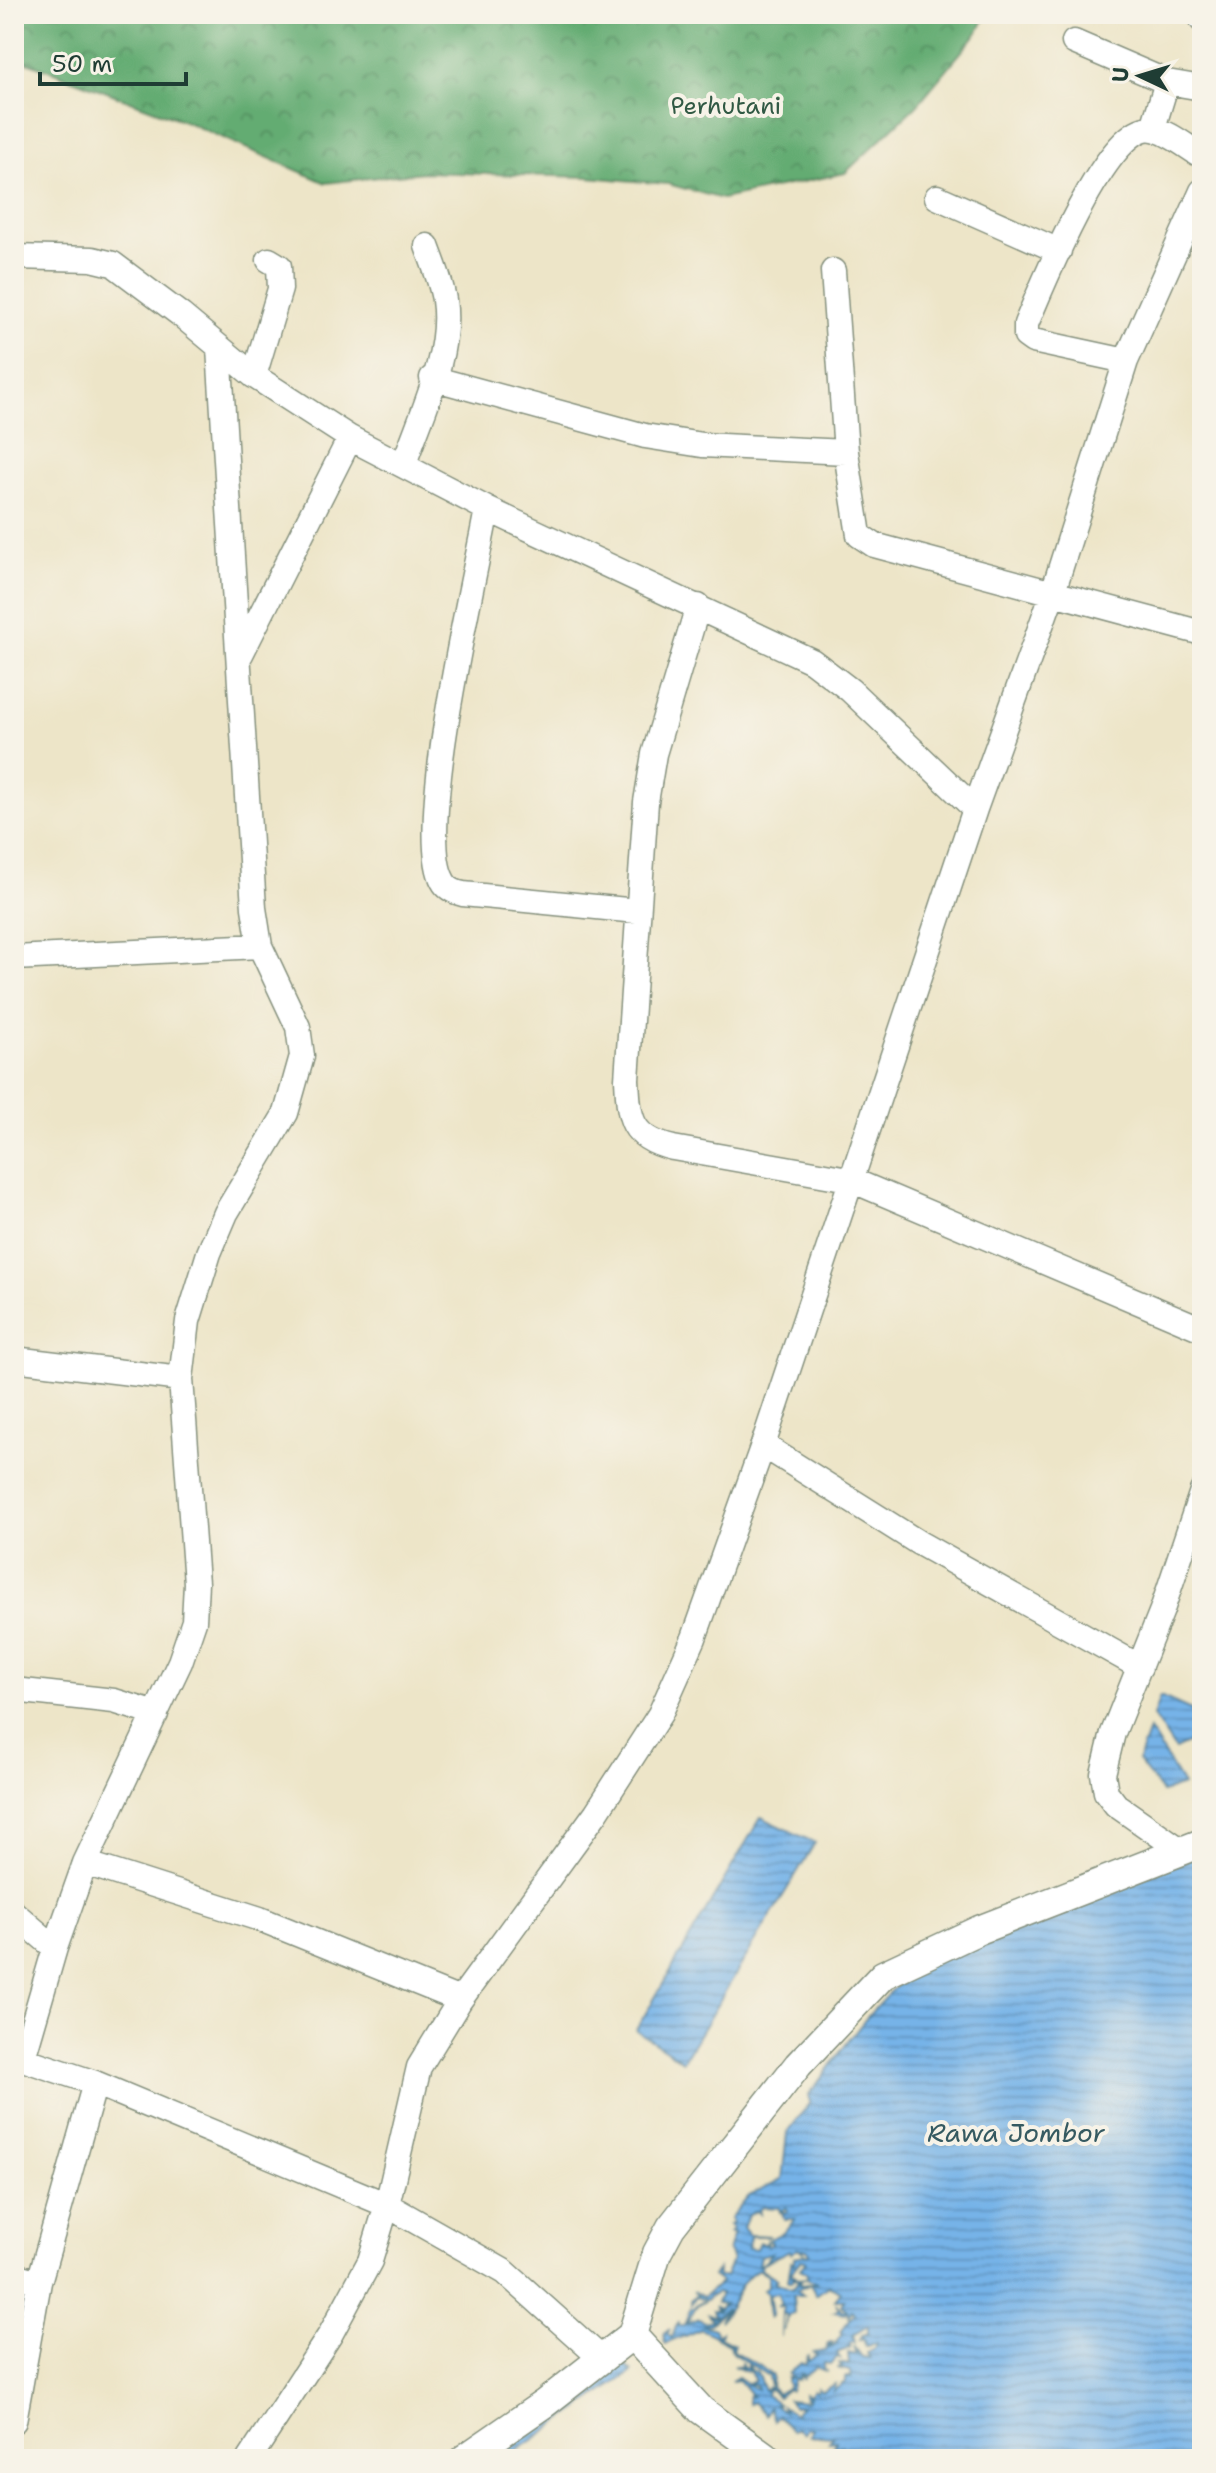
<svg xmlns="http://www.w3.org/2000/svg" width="1216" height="2473" font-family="'Shantell Sans',sans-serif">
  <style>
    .forest { fill: url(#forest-crowns); stroke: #417453; stroke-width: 2 }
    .water { fill: url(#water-rules); stroke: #4a788e; stroke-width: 2; fill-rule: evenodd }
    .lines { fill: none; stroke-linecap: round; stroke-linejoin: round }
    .minor-casing { stroke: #86917e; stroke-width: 27 }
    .tertiary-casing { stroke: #86917e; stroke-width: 31 }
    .minor { stroke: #fff; stroke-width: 24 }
    .tertiary { stroke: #fff; stroke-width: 28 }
    .labels { text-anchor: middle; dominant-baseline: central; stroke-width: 8; stroke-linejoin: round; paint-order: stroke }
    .park-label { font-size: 24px; fill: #315944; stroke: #f7f3e8 }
    .water-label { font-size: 26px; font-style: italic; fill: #355a61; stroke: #f7f3e8 }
  </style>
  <defs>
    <pattern id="forest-crowns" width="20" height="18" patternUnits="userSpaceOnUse" patternTransform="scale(2)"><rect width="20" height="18" fill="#63ac72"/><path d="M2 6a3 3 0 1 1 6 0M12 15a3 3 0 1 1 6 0" fill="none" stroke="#518d5e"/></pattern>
    <pattern id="water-rules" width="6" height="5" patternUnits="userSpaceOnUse" patternTransform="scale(2)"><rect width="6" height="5" fill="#76b3e8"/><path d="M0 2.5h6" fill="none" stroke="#6093bd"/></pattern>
  </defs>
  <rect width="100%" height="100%" fill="#f7f3e8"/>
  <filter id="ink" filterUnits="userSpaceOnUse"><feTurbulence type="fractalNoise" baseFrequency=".0125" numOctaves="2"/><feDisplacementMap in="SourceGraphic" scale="16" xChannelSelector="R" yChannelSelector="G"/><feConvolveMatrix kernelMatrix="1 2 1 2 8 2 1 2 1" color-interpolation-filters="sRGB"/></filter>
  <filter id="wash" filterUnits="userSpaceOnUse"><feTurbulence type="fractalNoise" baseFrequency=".006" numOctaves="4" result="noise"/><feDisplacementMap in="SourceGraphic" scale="32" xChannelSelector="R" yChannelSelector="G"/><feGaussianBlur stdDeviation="1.8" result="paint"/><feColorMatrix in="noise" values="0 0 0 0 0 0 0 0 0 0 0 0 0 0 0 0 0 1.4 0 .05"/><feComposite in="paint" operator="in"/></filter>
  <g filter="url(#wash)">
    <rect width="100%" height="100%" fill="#ede5c8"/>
    <!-- forest -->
    <path class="forest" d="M14,14H987L978,32L917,105L845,173L722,199L668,184L588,177L423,172L326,183L184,121L14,57Z"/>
    <!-- water -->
    <path class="water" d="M1160,1696L1202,1715V1737L1175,1750L1153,1716Z
      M1149,1730L1183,1785L1162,1792L1138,1761Z
      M761,1817L815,1843L683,2061L636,2030Z
      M1202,1854V2459H860L859,2453L854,2459L844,2455L842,2445L838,2449L834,2447L836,2441L829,2442L833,2437L809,2435L812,2428H805L803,2433L796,2428L792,2431L778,2416L774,2420L769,2407L765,2415L753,2402L748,2404V2395L753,2397L739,2380L731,2381L738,2377L757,2390L756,2385L748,2383L755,2381L748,2369L747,2372L733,2366L741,2367V2362L743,2368H747V2364L751,2371L757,2372L764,2391L770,2386L768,2376L732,2353L730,2344L701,2329L665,2344L663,2334L670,2329L667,2334L672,2338L678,2321V2326H684L690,2310L704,2300L696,2297L691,2304V2299L697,2295L693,2291L703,2297L721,2282L713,2276L718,2269V2277H725L732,2260L728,2251L734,2233H729L733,2229L729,2225L733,2223L730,2218L749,2195L782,2179L787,2133L810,2103L809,2095C843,2050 875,1996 924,1965ZM764,2207L779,2208L780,2212L786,2207L787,2212H782L784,2219H795L783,2233L768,2239L772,2243L768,2247L766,2241L765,2245L759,2242L756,2249L748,2248L750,2236H769L749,2235L743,2228L748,2215L756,2211L760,2214L759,2209ZM798,2248L804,2253L803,2249H807L809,2254L794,2257V2263L791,2261L788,2281H793V2276L798,2281L792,2289L774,2282L777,2279L760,2268L763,2262L758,2265L760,2256L771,2253L765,2262L790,2250V2254ZM801,2260L806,2262L800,2269L806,2272L808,2280L817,2283L810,2284L816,2295L828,2286L841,2292L835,2300H844L841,2305L847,2310L841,2311L836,2303L838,2309L833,2312L845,2314L847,2311L849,2316L852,2310L855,2313L840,2332L842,2334L834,2346L827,2349L833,2343H828L826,2351L813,2353L817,2356L808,2361V2355L805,2365L801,2363L788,2374L792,2378H787L788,2387L776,2394L771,2386L772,2376L759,2365L732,2351L734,2344L720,2337L721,2332L717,2335L714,2329L702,2325L710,2324L726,2308L719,2321C733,2308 740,2276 759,2269L768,2276V2286L763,2290L767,2292L769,2318L772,2315L769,2294L778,2293L781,2305L777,2306L783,2307L781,2337L782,2312L787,2316L784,2331L788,2316L794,2313L793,2295H803L796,2290L810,2284L800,2285V2280L806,2278L799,2279L791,2272ZM716,2293H720L716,2303L724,2304L719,2309L714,2306L718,2311L712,2310L715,2317L708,2314L712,2320L705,2322L699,2319L686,2324L697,2306ZM868,2326V2333L862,2335L860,2340L864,2339L865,2347L876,2342L874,2349L867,2353L870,2358L862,2357L854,2346L857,2355L848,2353L849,2365L839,2363L842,2367L837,2368L850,2371L851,2377H845V2382L833,2391L835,2384L822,2391L817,2388V2393L813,2390L809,2396L804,2394L805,2399L809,2398L807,2402L788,2400L793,2406H801L795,2411L796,2414L782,2406L784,2411L774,2405L778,2404L766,2395L767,2390L770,2389L777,2397L787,2389L790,2391L794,2378L798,2380L800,2375L803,2380L802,2374L805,2376L815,2367L827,2372L823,2369L824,2363L830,2364L836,2357L840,2358L836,2353L850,2348L851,2342L855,2343L853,2335Z
      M624,2363L632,2372L505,2459H485Z"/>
  </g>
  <g filter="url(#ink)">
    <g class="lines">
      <defs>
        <path id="minor" d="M1201,14L1202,20
          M1074,42L1167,82L1202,88
          M1153,128L1167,82
          M937,197L1059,251
          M14,257L92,259L113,264L181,315L254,376L350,438L487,509L812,661L850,690L975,809
          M833,271L846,452L859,535L874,545L1202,633
          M1126,361L1033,341L1026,336V324C1041,289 1109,119 1153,129C1169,132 1188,148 1202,156
          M254,376L280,289L279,266L269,260
          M432,378L645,436L702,445L846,452
          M404,464C421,414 452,354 444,300C441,281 433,263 427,246
          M487,509C475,578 414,830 443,881C447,889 454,892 463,894L637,911
          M698,606L654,754L646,802L627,1079C629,1119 630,1138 673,1148L849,1179L1202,1329
          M241,654L350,438
          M14,958L260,946
          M14,1359L181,1379
          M763,1445L919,1543L1140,1667
          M14,1690L114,1701L156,1714
          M1182,1851L1116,1805L1106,1792L1103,1774L1113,1733L1162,1610L1202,1491
          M85,1863L260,1919L460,2000
          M14,1913L55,1948
          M14,2056L95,2083L387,2205L505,2272L602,2359
          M23,2058L55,1948L85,1863L180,1662L194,1621L196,1583L181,1379L188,1321L209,1253L226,1213L286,1113L302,1056L298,1027L260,946L254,908L219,348
          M14,2275L39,2282
          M14,2421L39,2282L95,2083
          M249,2459L330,2335L370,2261L387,2205L419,2067L460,2000L596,1813L660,1714L694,1638L763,1445L975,809L1052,595L1126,361L1202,191"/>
        <path id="tertiary" d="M632,2335L657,2253L671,2227L798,2065L883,1975L979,1930L1202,1843
          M632,2335L701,2410L769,2459
          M464,2459L545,2403L632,2335"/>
      </defs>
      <!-- minor casing -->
      <use href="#minor" class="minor-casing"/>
      <!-- tertiary casing -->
      <use href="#tertiary" class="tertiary-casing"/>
      <!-- minor -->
      <use href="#minor" class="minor"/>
      <!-- tertiary -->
      <use href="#tertiary" class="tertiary"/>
    </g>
  </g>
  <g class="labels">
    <!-- park labels -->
    <g class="park-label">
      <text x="726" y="106">Perhutani</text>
    </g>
    <!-- water labels -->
    <g class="water-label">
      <text x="1016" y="2132">Rawa Jombor</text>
    </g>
  </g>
  <!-- margin -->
  <rect width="1216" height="2473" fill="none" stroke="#f7f3e8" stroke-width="48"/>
  <!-- north arrow -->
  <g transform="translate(1140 76) rotate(274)" stroke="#f7f3e8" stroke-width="6" paint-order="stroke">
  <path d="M0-6L14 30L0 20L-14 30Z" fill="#1f3d34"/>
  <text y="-12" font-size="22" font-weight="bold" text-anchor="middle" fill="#1f3d34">U</text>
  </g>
  <!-- scale -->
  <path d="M40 72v12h146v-12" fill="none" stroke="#1f3d34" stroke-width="4"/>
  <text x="52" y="72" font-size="24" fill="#1f3d34" stroke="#f7f3e8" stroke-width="6" paint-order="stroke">50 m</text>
</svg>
